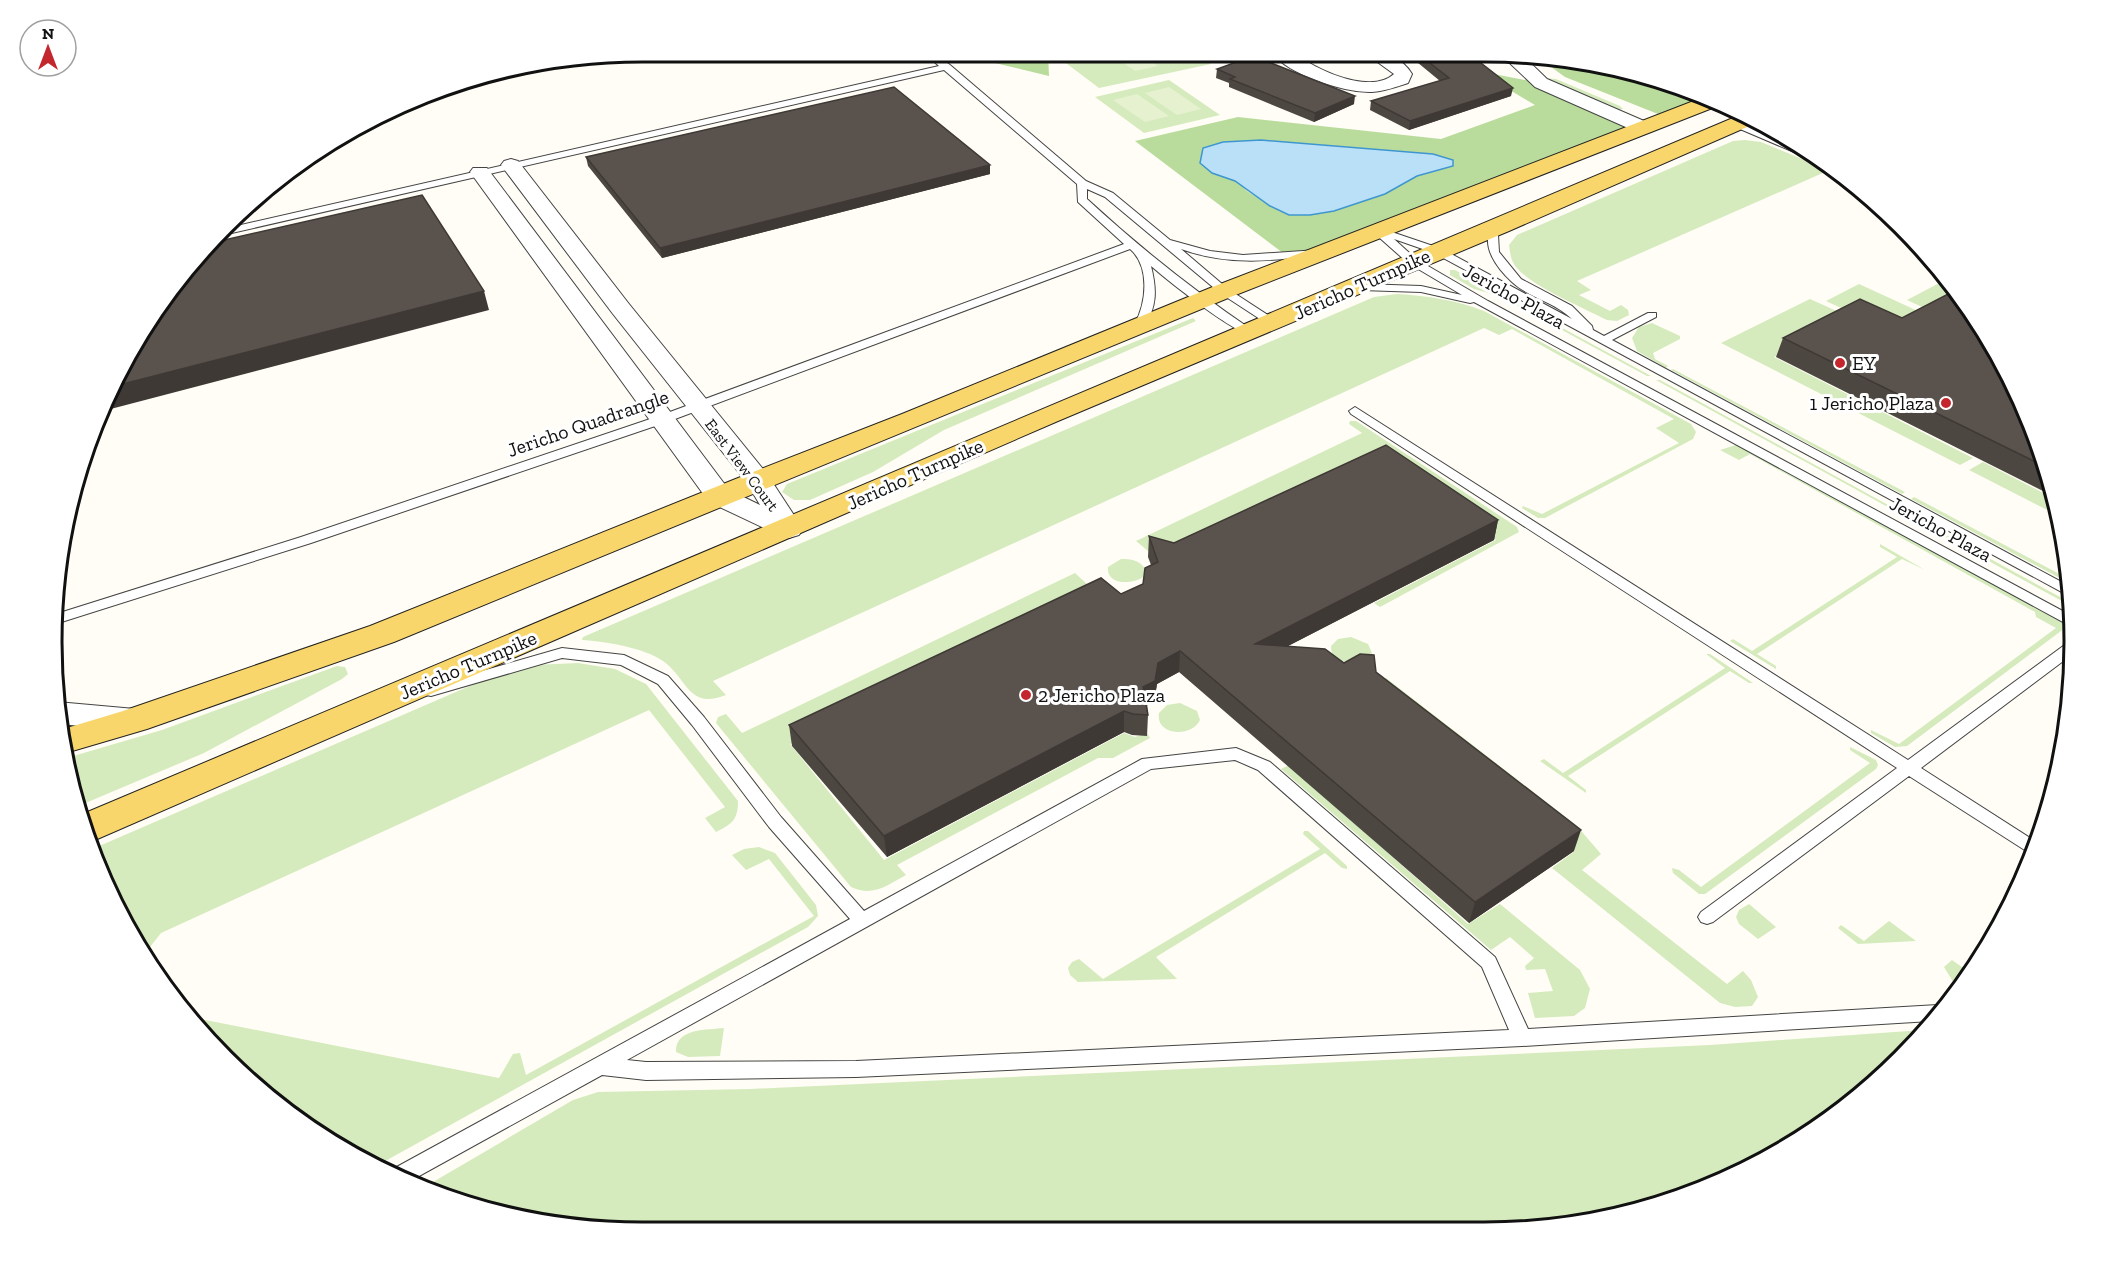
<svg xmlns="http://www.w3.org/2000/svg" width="2126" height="1284" font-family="'Zilla Slab',serif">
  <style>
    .green { fill: #d5ebbd }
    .forest { fill: #b9dc9c; fill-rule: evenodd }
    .pitch { fill: #e6f2cf }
    .water { fill: #b9e0f7; stroke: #3f96cf; stroke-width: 1.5 }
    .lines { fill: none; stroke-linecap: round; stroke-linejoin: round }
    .lane-casing { stroke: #444; stroke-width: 2 }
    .street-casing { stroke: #444; stroke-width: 2 }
    .primary-casing { stroke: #222; stroke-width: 2 }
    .lane { fill: #fff; fill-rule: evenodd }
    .street { fill: #fff; fill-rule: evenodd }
    .primary { fill: #f9d66b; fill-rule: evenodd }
    .wall { fill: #4d4742 }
    .shaded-wall { fill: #3f3936 }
    .building { fill: #5a524d; stroke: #3f3936; stroke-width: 1.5 }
    .poi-dot { fill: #c4262e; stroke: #fff; stroke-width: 2 }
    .labels { text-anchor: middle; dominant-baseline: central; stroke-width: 6; stroke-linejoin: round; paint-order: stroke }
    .far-street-label { font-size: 16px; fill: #111; stroke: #fff }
    .street-label { font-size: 20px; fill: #111; stroke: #fff }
    .poi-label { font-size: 20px; fill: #111; stroke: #fff; text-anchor: start }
    .rim { fill: none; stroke: #111; stroke-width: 3 }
  </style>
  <rect width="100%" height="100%" fill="#fffdf5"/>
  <!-- green -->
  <path class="green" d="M1054,54H1196L1211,64L1099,88Z
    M1544,78L1556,79L1620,106L1623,109L1617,110Z
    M1169,80L1220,115L1144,133L1095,97Z
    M1745,140L1761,142L1843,176L1837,177L1825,172L1577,281L1591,290L1579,295L1610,311L1621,305L1628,310L1629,315L1617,321L1607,320C1582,307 1533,287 1516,267C1511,261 1510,253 1509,245L1517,235L1733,141Z
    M1450,270H1455L1651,376H1647L1499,296L1474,289L1450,275Z
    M1947,279L1964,300L1937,314L1907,300Z
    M1859,284L1992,345L1995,380L1826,301Z
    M1397,294C1428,296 1456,300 1484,311L1691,424L1696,432L1693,439L1545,518H1538L1522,508L1523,506L1542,514L1679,443L1656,428L1674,419L1512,329L1499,335L1484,328L713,681L726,695C688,710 688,679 663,661C645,648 604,641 582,640L583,637L1374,297Z
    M1810,299L1850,317L1774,357L1973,458L1960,465L1721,343Z
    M1193,318L1196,321L944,430L873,472L810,500H794L782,492L787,484Z
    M1652,323L1680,336V339L1653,353L1655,359L1668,366L1666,368L1637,351L1632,338L1639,327Z
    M1673,369L1905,492L1902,494L1671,370Z
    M1656,380H1660L1890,506H1886Z
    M1350,421H1356L1517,527L1519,532L1380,607L1374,603L1496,540L1383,463L1159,560L1136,541L1362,433L1349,424Z
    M1736,445L1746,447L2062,621L2065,628L1907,746L1895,747L1871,733V730L1899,744L2056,628L2036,617L2035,612L1750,454L1739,460L1720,450Z
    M1983,462L2055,499L2061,517L1969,470Z
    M1914,497L2069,579V583L1911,499Z
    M1899,509L2071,603V606L1895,510Z
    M1880,544L1925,570L1902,559L1757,654L1776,666V669L1730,641L1733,639L1752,651L1897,557L1880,547Z
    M1121,559C1131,559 1140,560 1145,569L1143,577C1132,585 1106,585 1108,567Z
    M1075,573L1101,597L790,744L884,860L1124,733L1135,737L1147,733L1150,738L1113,758H1098L897,865L906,875C886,886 873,897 851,887L716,723L718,717L726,714L742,733Z
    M1351,637L1368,644L1372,653L1370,657C1356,661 1331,669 1331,646L1338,639Z
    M1706,654H1710L1753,683H1749L1730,671L1568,776L1586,790V793L1540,761L1544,759L1563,773L1725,668Z
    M578,663L615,669L646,684L738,801C738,820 732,824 716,832L705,818L725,807L649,710L161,933L143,956L130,937L90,850L486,679L534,665Z
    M337,666L345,667L348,674L342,679L204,753L76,807L63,759L162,730Z
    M1386,678L1576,825L1601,854L1582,870L1727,984L1743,971L1751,980L1758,997L1752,1006L1735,1007L1720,1003L1552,868L1575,851L1369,689Z
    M1180,703L1197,711L1200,720C1192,738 1155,736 1159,713L1167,705Z
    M1850,747L1876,760L1878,765L1876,769L1705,894H1699L1673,873L1672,868L1679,870L1701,887L1870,763L1850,750Z
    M1289,765L1468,924L1500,904L1580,970L1590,989L1585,1008L1574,1016L1535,1018L1528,993L1553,991L1545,969L1526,970L1525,966L1534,958L1510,937L1491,950L1281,769Z
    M1304,831H1308L1347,866V869L1342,868L1325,853L1156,957L1177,979L1078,982L1070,975L1068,968L1072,962L1079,959L1103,979L1320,849L1303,834Z
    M759,847L775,853L816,905L818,916L808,927L378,1165L313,1133L224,1060L185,1016L499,1078L513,1054L520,1053L526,1075L814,916L769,859L746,870L732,855L744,849Z
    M1749,904L1776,927L1758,939L1739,924L1736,917L1739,910Z
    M1889,921L1916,941L1858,944L1838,928L1841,925L1864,941Z
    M1952,960L1972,974L1958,990L1944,967Z
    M724,1028L720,1056L688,1057L676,1052C675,1028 707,1030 724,1028Z
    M1923,1030L1874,1086L1779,1154L1637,1213L1567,1224L1437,1232H603L452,1202L421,1186L433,1182L573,1100L598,1092L750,1089L1710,1045Z"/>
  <!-- forest -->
  <path class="forest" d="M978,54H1048L1049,76L978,59Z
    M1540,59L1674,82L1712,101L1668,118L1565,77Z
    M1478,71L1541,83L1644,128L1364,236L1287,256L1135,141L1238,117L1441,139L1535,105ZM1261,140L1433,154L1453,160V166L1417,176L1385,194L1310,215H1289L1270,206L1247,191L1203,148L1223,142Z"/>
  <!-- pitch -->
  <path class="pitch" d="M1111,54H1141L1158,66L1135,71Z
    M1169,87L1201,109L1177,115L1145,93Z
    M1137,94L1169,116L1145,122L1113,100Z"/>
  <!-- water -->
  <path class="water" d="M1261,140L1433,154L1453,160V166L1417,176L1385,194L1334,211L1310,215H1289L1270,206L1235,181L1212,173L1200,163L1203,148L1223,142Z"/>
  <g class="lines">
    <defs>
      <path id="lane" d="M927,55H936L950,65L1086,181L1113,193L1170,240L1210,251L1243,255L1318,250L1319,252L1314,255C1268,262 1225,265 1181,249L1228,289L1277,321V325H1269L1220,293L1105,197L1087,189V199C1139,247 1193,290 1252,330V334C1238,337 1166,279 1151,266C1157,290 1157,307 1144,327H1136L1134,325C1147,303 1150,266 1130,249L667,422L311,543L52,625L53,615L301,537L659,416L1124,244L1078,202L1077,184L944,70L214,237L219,230L939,66Z
        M1736,121L1818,155L1829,164H1822L1733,126L1731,124Z
        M1496,225L1501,228L1498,235L1499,252L1521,279L1572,306L1592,326L1593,330L1604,336L1648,313H1656V317L1612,340L2069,586L2071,597L1434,253L1394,239L1416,259L1488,301L2072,616L2074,628L1474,302L1470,303L1421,292L1361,290L1355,287L1361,284L1421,286L1462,295L1408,263L1373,232L1372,230L1377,227L1442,249L1572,319C1555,302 1529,298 1512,282C1497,268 1480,246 1492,226Z
        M1355,407L1908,760L2070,641L2075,640L2074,653L1921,768L2038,843L2034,856L1909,776L1713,922L1707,924L1701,922L1698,917L1701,912L1897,768L1351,414L1349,411Z
        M562,648L624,655L668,676L704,717L781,817L864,911L1142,759L1236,748L1270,762L1495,957L1528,1029L1938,1005L1943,1007L1931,1021L1522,1046L856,1077L646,1080L602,1075L410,1181L392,1172L393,1169L850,919L769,827L692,725L658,684L621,665L562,658L431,696L426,695L423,691L426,687ZM1235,760L1258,770L1482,967L1509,1030L856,1061L646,1062L627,1060L1151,769Z"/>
      <path id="street" d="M1498,52H1519L1547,79L1651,124L1654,128L1651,132H1637L1535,87Z
        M1272,53C1278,53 1286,52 1292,53C1298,54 1306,61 1313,65C1333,76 1374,92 1394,74L1365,53C1385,53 1401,56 1412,74L1408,83C1396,87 1385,91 1372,92C1345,93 1289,75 1272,53Z
        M511,159L518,161L629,304L767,474L803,529L799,535L789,538L779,535L709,502L473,176L470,172L473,168H487L729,490L760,505L747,483L613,314L504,169L501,165L504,161Z
        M57,702L135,709L146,712L151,720L146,728L135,731L59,724Z"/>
      <path id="primary" d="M1704,97L1720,105L1233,296L394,642L147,729L62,754L60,730L123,711L370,626L748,474L902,414L1215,286Z
        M1740,115L1756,123L1509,231L1058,421L95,840L87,843L78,816Z"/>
    </defs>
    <!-- lane casing -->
    <use href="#lane" class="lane-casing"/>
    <!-- street casing -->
    <use href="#street" class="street-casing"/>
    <!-- primary casing -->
    <use href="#primary" class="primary-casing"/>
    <!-- lane -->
    <use href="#lane" class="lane"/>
    <!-- street -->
    <use href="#street" class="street"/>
    <!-- primary -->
    <use href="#primary" class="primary"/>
  </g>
  <!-- wall -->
  <path class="wall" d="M1406,53H1468L1511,96L1409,130L1370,110L1371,101L1440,81Z
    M1217,69L1354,104L1314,122L1229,87V83L1216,78Z
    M586,157L990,174L662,258L588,166Z
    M1902,318L2030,416L2055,497L1776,357L1783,338Z
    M1498,520L1494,540L1288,646L1376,672L1574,851L1469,923L1179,672L1157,684L1154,702L1147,705L1148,715L1147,736L1132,735L1124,732L887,857L792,746L789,725L1121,594L1143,584L1151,565L1148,557L1149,536L1174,543Z"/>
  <!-- shaded-wall -->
  <path class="shaded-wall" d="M1513,88L1511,96L1409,130L1410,121Z
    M1355,96L1354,104L1314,122L1315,113Z
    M990,165V174L662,258L660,248Z
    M484,291L489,310L103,411L115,386Z
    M1498,520L1494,540L1253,664L1255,644Z
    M1180,651L1179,672L1157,684L1154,702L1142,708L1143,687L1158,663Z
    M1124,711V732L887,857L884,836Z
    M1581,830L1574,851L1469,923L1475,902Z"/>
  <!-- building -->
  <path class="building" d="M1417,53H1468L1513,88L1410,121L1371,101L1449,78Z
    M1253,56L1355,96L1315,113L1230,79L1235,77L1217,69Z
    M894,87L990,165L660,248L586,157Z
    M422,195L484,291L115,386L151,313L207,244Z
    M1956,290L1976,314L2030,416L2046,467L1783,338L1860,299L1902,318Z
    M1386,445L1498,520L1255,644L1325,649L1344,663L1360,654L1374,655L1376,672L1581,830L1475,902L1180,651L1158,663L1155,681L1143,687L1148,715L1133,714L1124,711L884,836L789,725L1101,578L1121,594L1143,584L1145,568L1158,562L1149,536L1174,543Z"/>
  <!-- markers -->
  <g class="poi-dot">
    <circle cx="1840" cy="363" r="6"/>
    <circle cx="1946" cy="403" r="6"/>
    <circle cx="1026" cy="695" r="6"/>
  </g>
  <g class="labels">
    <!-- far-street labels -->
    <g class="far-street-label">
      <text transform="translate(742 465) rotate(53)">East View Court</text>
    </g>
    <!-- street labels -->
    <g class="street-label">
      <text transform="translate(1362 284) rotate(-24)">Jericho Turnpike</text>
      <text transform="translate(1514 296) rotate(29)">Jericho Plaza</text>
      <text transform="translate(588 423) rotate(-19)">Jericho Quadrangle</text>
      <text transform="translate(915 474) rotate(-24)">Jericho Turnpike</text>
      <text transform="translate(1941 529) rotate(29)">Jericho Plaza</text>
      <text transform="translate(468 665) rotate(-23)">Jericho Turnpike</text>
    </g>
    <!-- poi labels -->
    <g class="poi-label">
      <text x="1852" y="363">EY</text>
      <text x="1934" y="403" text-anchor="end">1 Jericho Plaza</text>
      <text x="1038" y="695">2 Jericho Plaza</text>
    </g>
  </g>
  <!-- crop -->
  <path d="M0 0H2126V1284H0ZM642 62H1484A580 580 0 0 1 2064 642V642A580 580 0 0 1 1484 1222H642A580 580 0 0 1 62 642V642A580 580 0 0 1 642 62Z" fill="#fff" fill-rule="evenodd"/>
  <path class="rim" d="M642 62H1484A580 580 0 0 1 2064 642V642A580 580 0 0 1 1484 1222H642A580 580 0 0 1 62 642V642A580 580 0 0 1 642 62Z"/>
  <!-- north arrow -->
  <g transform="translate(48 48)"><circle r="28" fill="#ffffff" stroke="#a0a0a0" stroke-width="1.5"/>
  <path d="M0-4.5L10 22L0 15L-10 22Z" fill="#c4262e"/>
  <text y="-9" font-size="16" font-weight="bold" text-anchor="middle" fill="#111111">N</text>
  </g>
</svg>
